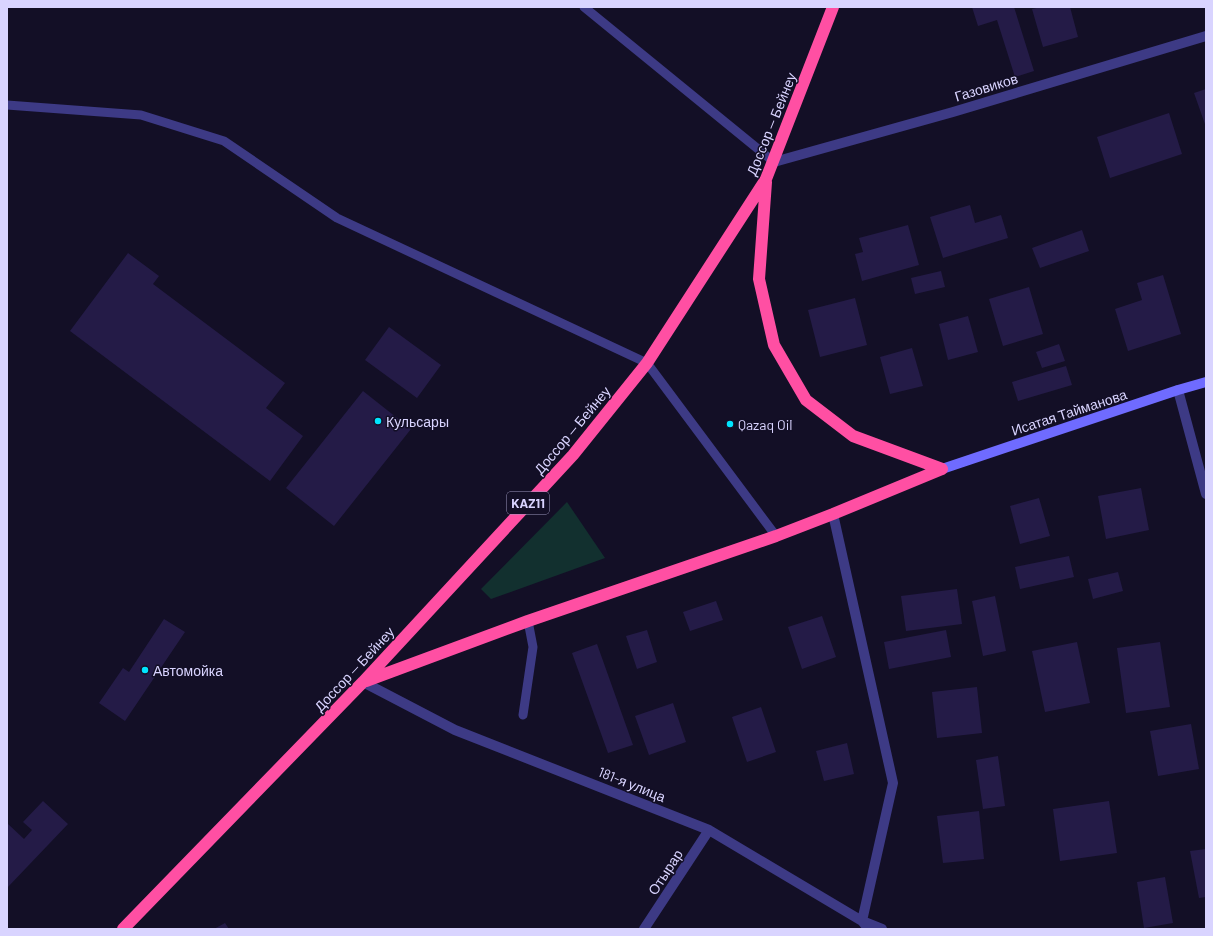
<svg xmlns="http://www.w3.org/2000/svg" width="1213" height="936" font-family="Barlow,sans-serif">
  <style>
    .green { fill: #12302f }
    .building { fill: #241b47 }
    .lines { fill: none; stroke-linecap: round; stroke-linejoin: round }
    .lane { stroke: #3d3a85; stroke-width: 9 }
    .street { stroke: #3d3a85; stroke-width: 10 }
    .secondary { stroke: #6f6bff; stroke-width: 10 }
    .highway { stroke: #ff4fa3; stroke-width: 12 }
    .poi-dot { fill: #00e5ff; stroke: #130f26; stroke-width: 1.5 }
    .labels { text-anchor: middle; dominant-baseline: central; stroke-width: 3; stroke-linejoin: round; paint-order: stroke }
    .shield { fill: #130f26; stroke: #9e99be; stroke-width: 1 }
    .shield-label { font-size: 13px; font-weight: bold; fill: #d9d4ff }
    .street-label { font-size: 14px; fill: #d9d4ff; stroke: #130f26 }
    .poi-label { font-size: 14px; fill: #d9d4ff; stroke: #130f26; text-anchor: start }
  </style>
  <rect width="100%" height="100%" fill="#130f26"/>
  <!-- green -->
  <path class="green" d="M567,502L605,558L491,599L481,589Z"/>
  <!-- building -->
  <path class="building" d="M972,7H1014L1034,71L1015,77L997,20L978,26Z
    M1041,7H1070L1078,37L1043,47L1032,9Z
    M1206,89V127L1194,93Z
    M1169,113L1182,154L1110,178L1097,137Z
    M970,205L975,223L1001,215L1008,238L943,258L930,217Z
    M908,225L919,265L862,281L855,254L863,252L859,238Z
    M1082,230L1089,251L1040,268L1032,248Z
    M128,253L159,276L153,284L285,383L266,408L303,436L270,481L70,331Z
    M941,271L945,287L915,294L911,278Z
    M1163,275L1181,334L1128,351L1115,309L1142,300L1137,283Z
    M1029,287L1043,334L1003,346L989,299Z
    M855,298L867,345L820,357L808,310Z
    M968,316L978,352L948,360L939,324Z
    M389,327L441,365L417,398L365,360Z
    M1059,344L1065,361L1042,368L1036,352Z
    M912,348L923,386L890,394L880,357Z
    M1066,366L1072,385L1018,401L1012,382Z
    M363,391L411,429L334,526L286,488Z
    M1141,488L1149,530L1106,539L1098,496Z
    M1039,498L1050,536L1020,544L1010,506Z
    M1069,556L1074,577L1020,589L1015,567Z
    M1118,572L1123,591L1093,599L1088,579Z
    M957,589L962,624L906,631L901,596Z
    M995,596L1006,651L983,656L972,601Z
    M716,601L723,620L690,631L683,612Z
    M822,616L836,657L802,669L788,627Z
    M164,619L185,632L125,721L99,703L123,668L129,672Z
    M647,630L657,662L637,669L626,636Z
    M946,630L951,657L889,669L884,642Z
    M1077,642L1090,703L1045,712L1032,651Z
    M1160,642L1170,707L1126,713L1117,648Z
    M597,644L633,745L608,753L572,653Z
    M977,687L982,733L937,738L932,692Z
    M673,703L686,742L649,755L635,716Z
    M761,707L776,752L747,762L732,717Z
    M1191,724L1199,769L1158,776L1150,731Z
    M847,743L854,774L824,781L816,751Z
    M998,756L1005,806L983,809L976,760Z
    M43,801L68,824L7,888V823L24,839L32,830L23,822Z
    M1109,801L1117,853L1060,861L1053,809Z
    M979,811L984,859L943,863L937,816Z
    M1206,849V897L1199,898L1190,851Z
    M1165,877L1173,923L1144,928L1137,882Z
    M225,923L229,929H214Z"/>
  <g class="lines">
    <!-- lane -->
    <path class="lane" d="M584,7L774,162
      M7,105L141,115L224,141L337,218L647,363L776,536
      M523,715L533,647L528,621"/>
    <!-- street -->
    <path class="street" d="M774,162L953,112L1206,36
      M1178,390L1206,494
      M833,514L893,783L862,921L866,926
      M363,682L455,730L709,830L862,921L882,929
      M644,929L709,830"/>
    <!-- secondary -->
    <path class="secondary" d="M942,469L1178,390L1206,382"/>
    <!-- highway -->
    <path class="highway" d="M766,182L759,279L774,345L806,400L853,436L942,469
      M366,681L528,621L776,536L833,514L942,469
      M123,929L363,682L573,455L647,363L766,179L833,7"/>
  </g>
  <!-- markers -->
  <g class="poi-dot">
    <circle cx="378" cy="421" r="4"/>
    <circle cx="730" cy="424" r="4"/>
    <circle cx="145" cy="670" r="4"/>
  </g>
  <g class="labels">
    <!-- shield labels -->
    <rect class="shield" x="507" y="492" width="42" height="22" rx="3"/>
    <g class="shield-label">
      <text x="528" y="503">KAZ11</text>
    </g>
    <!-- street labels -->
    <g class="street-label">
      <text transform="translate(986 87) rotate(-17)">Газовиков</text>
      <text transform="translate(771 124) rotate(-68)">Доссор — Бейнеу</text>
      <text transform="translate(1069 412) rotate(-18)">Исатая Тайманова</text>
      <text transform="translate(572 430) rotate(-50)">Доссор — Бейнеу</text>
      <text transform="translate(354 669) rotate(-47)">Доссор — Бейнеу</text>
      <text transform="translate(632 784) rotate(22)">181-я улица</text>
      <text transform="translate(665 872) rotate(-57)">Отырар</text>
    </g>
    <!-- poi labels -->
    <g class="poi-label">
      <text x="386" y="421">Кульсары</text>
      <text x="738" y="424">Qazaq Oil</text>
      <text x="153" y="670">Автомойка</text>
    </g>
  </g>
  <!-- border -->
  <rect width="1213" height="936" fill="none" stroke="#d9d4ff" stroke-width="16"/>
</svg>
